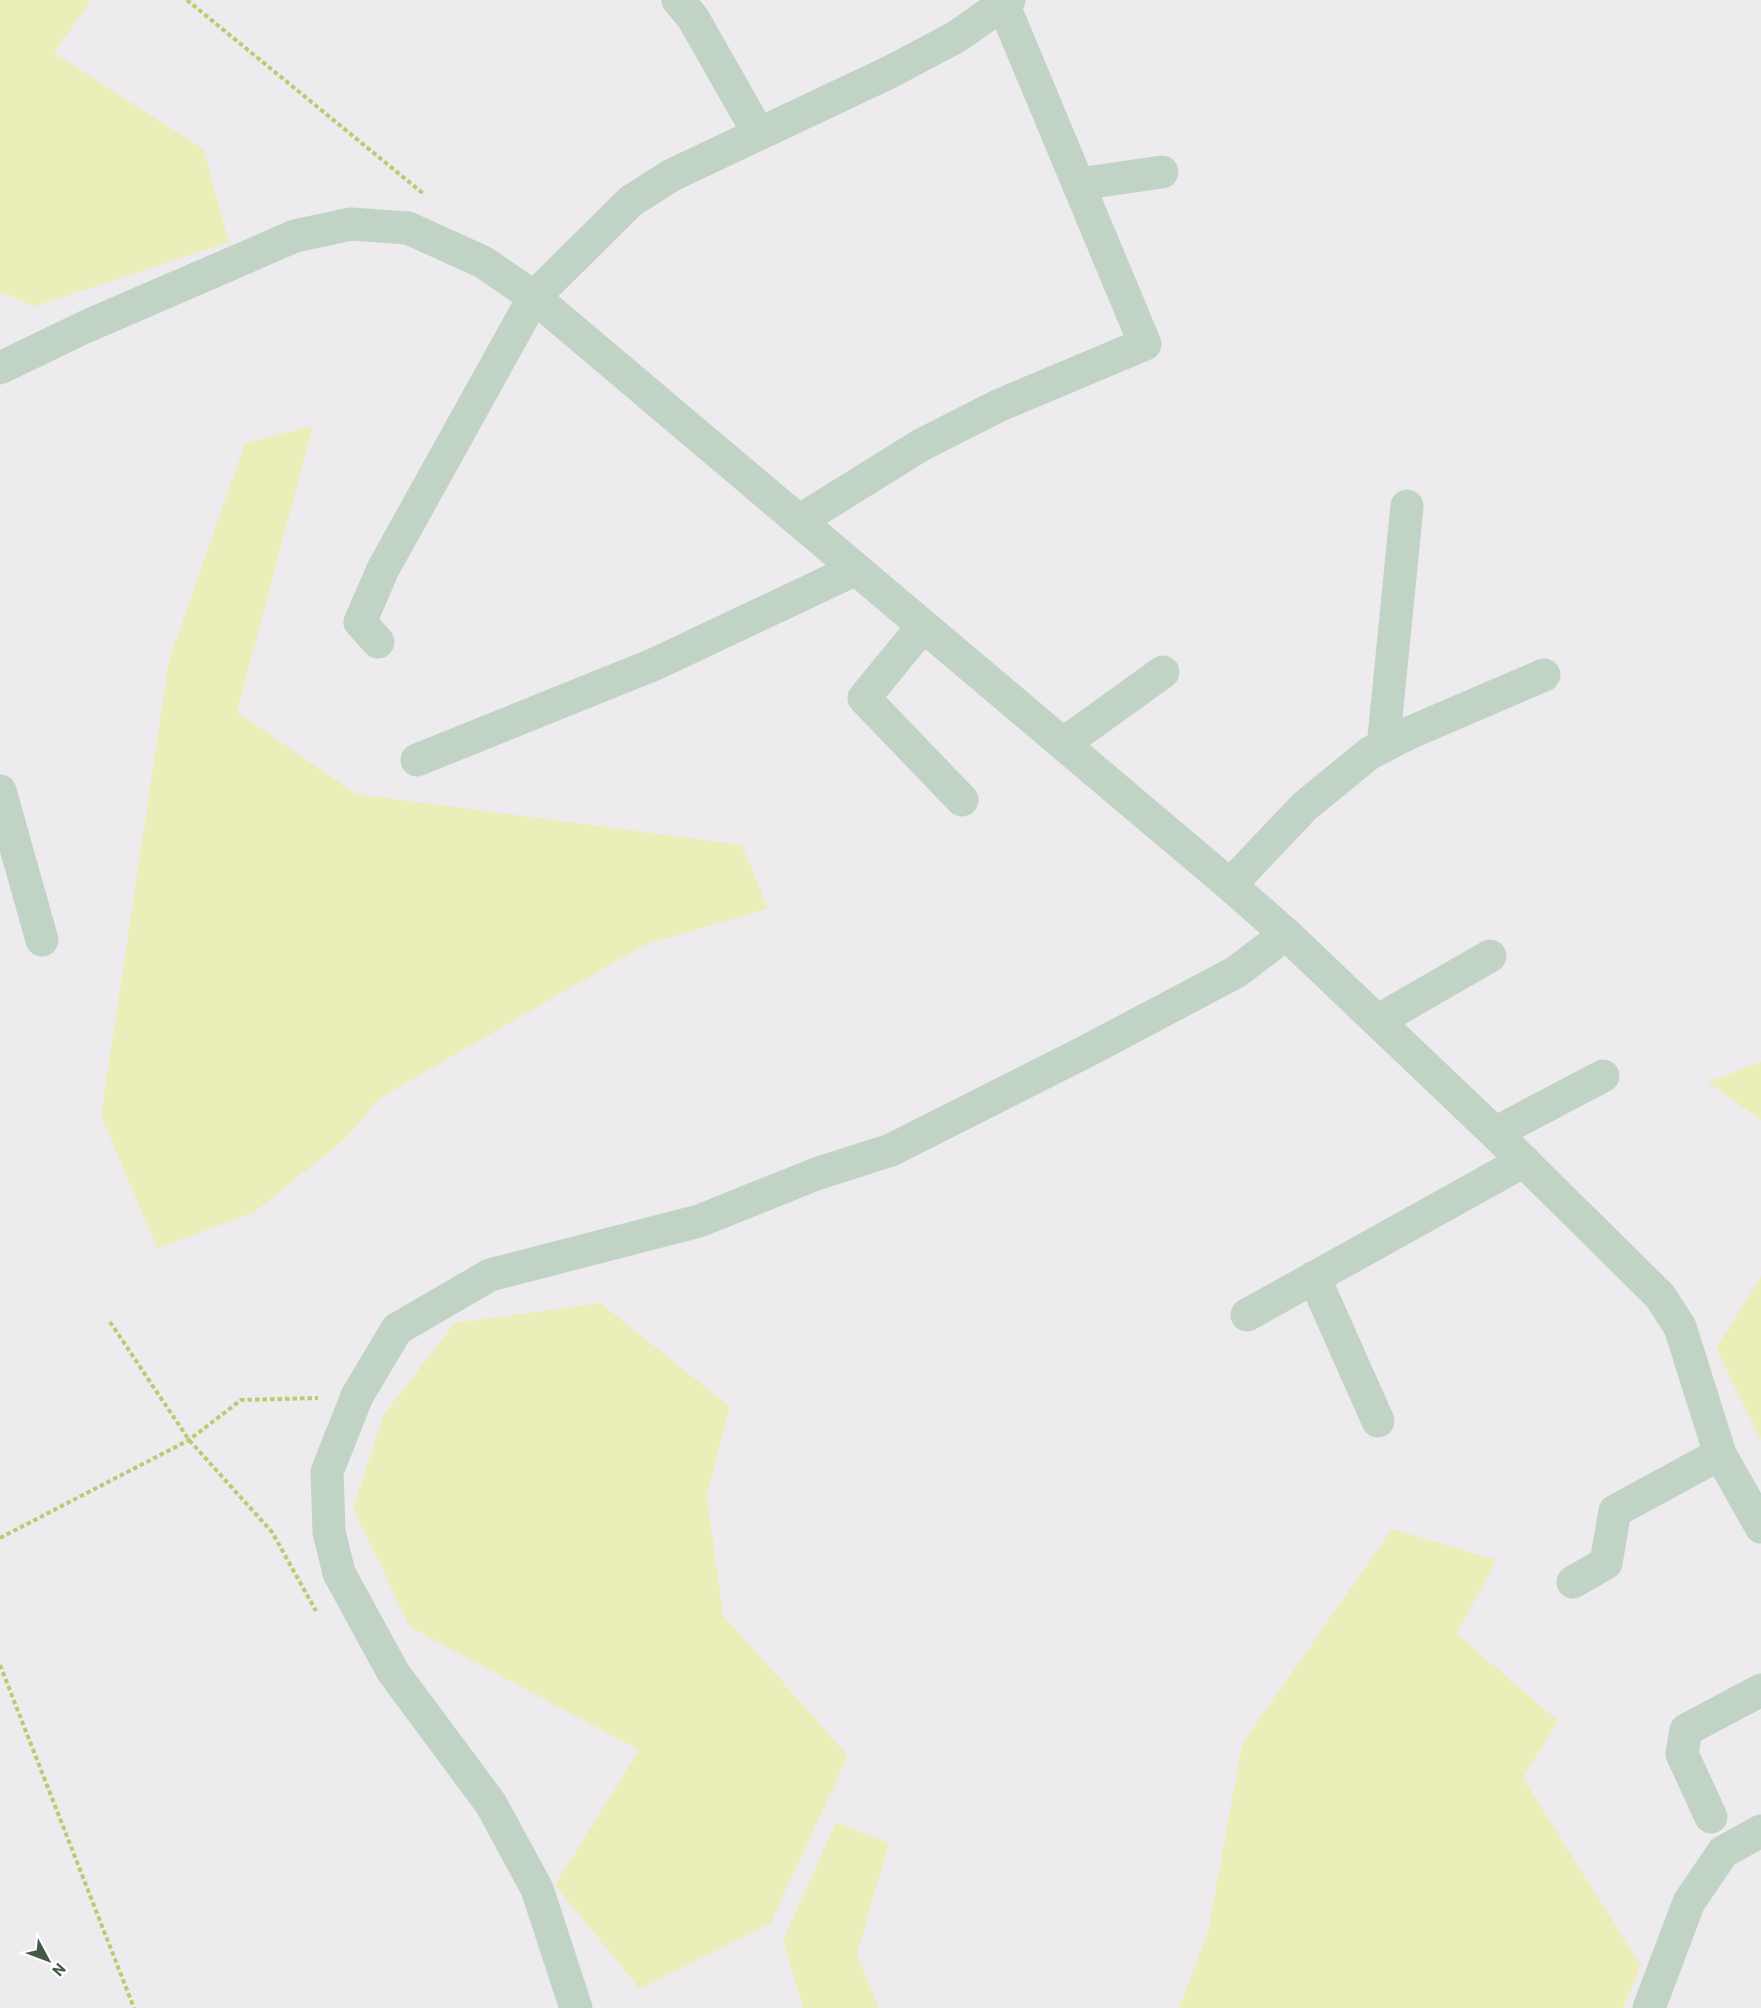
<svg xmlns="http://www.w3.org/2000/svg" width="1761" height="2008" font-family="Barlow,sans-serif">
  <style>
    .green { fill: #ebeeb8 }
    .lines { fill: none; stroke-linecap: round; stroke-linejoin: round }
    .path { stroke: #bccb71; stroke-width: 4; stroke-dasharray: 4.5 3; stroke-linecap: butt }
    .minor { stroke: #c1d3c4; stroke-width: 33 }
  </style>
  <rect width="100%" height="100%" fill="#edebee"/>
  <!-- green -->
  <path class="green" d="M0,0H91L54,53L203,149L229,242L35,306L0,292Z
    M313,426L237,712L356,794L742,845L768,909L646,944L380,1098L345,1139L253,1213L157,1248L101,1116L169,660L245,443Z
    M1761,1062V1120L1708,1082Z
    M1761,1276V1440L1716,1349Z
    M600,1303L730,1407L707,1496L723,1615L848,1756L770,1924L640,1989L555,1885L639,1750L410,1627L353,1509L384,1414L455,1323Z
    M1392,1529L1496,1560L1457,1634L1558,1721L1523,1778L1641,1966L1623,2008H1179L1208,1932L1242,1744Z
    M836,1822L889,1843L857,1954L879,2008H803L783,1940Z"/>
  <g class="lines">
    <!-- path -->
    <path class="path" d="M187,0L425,195
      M110,1322L189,1440L272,1532L316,1611
      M0,1538L189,1440L241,1400L318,1398
      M0,1665L134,2008"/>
    <!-- minor -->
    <path class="minor" d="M678,0L693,18L759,134
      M1079,184L1162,172
      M0,368L85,327L295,236L351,224L408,228L483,262L534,297L1230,885L1286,934L1495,1133L1660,1296L1680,1327L1720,1454L1761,1527
      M799,521L921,445L1000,405L1145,344L1004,6
      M923,626L864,698L962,800
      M378,642L360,622L383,569L534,297L631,201L672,175L890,72L956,37L1009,0
      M1063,744L1163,672
      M1383,747L1407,506
      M417,760L655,664L856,569
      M0,791L42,940
      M1230,885L1305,806L1370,753L1409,733L1544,675
      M1377,1021L1490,956
      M1495,1133L1603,1076
      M1314,1277L1378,1421
      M1247,1315L1524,1161
      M1573,1582L1606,1563L1615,1511L1720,1454
      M1711,1817L1682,1754L1686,1730L1761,1690
      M576,2008L537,1889L491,1804L393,1672L339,1573L329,1532L327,1472L357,1396L397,1329L490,1275L699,1221L816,1174L891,1150L1085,1052L1236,972L1286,934
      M1649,2008L1689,1902L1723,1852L1761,1831"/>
  </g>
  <!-- north arrow -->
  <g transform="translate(48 1960) rotate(131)" stroke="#ffffff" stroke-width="4.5" paint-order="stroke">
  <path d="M0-4.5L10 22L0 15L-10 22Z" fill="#445947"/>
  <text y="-9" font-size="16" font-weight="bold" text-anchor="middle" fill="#445947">N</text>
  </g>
</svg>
